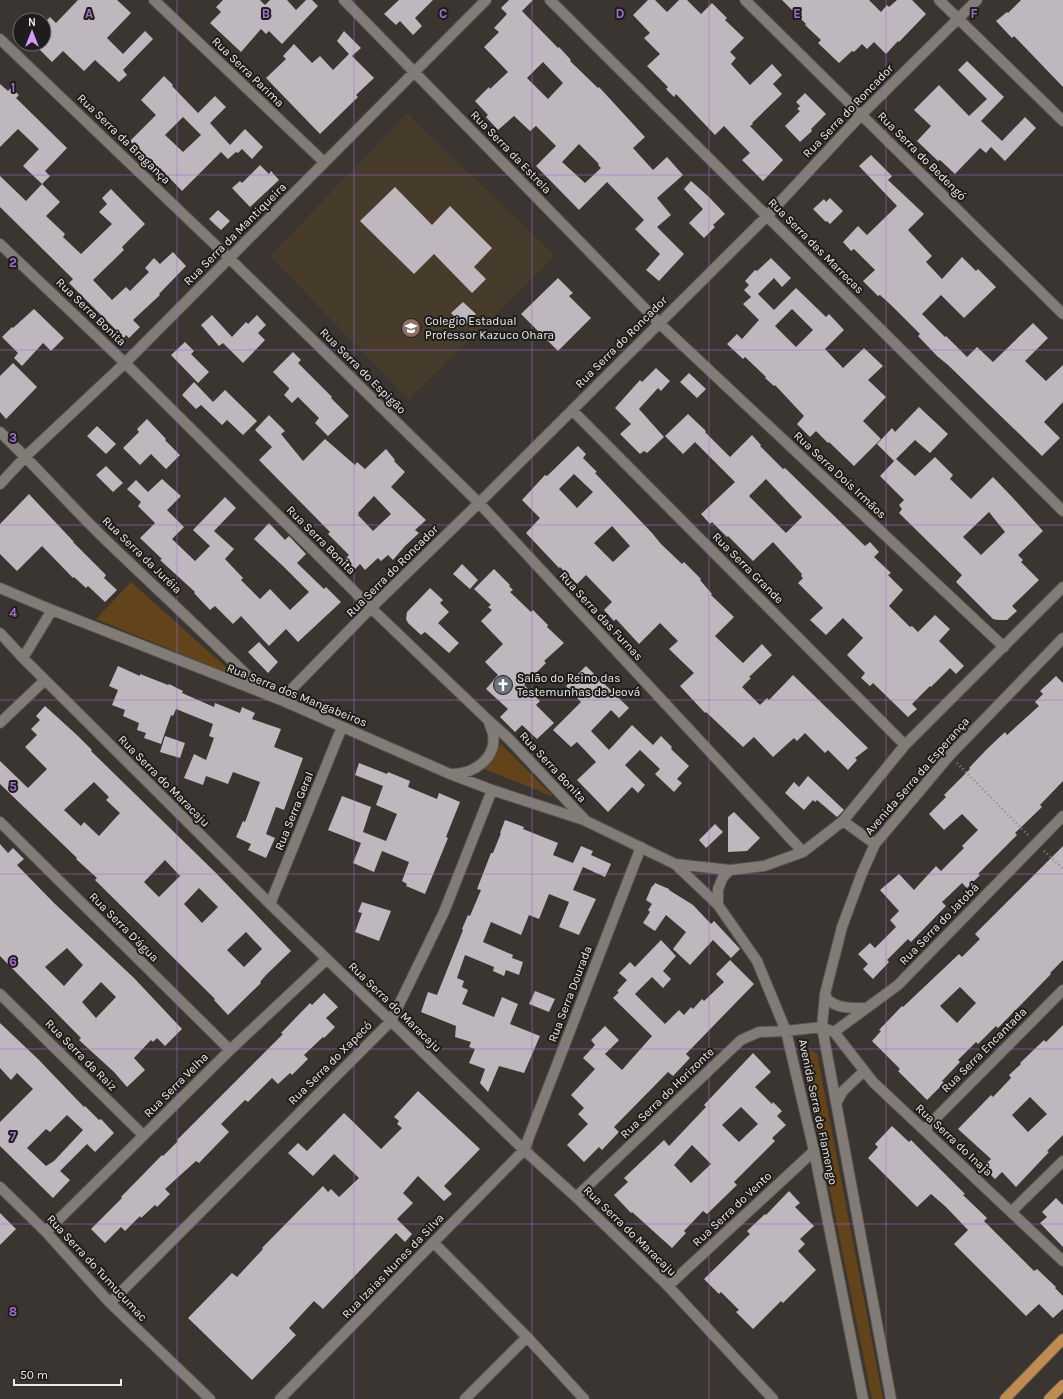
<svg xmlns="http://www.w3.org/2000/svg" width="1063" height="1399" font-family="Karla,sans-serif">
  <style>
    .education { fill: #473b2c }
    .green { fill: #63431a }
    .building { fill: #beb8be; fill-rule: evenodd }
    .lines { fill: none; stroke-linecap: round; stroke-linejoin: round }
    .minor-casing { stroke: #56524d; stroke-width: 12 }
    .major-casing { stroke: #56524d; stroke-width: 12 }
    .path { stroke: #8c8884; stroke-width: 2.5; stroke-dasharray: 1 3; stroke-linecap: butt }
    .minor { stroke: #817c76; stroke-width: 10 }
    .major { stroke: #c08b50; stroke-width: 10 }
    .grid { fill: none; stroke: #a26ecc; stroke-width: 1; stroke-opacity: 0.55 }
    .labels { text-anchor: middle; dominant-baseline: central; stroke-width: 4; stroke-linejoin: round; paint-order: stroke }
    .street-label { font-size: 12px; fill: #ebe8e5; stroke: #1f1d1b }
    .poi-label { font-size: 12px; fill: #ebe8e5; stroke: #1f1d1b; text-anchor: start }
    .grid-label { font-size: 13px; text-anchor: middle; font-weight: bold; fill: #a26ecc; stroke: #1f1d1b; stroke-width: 4; stroke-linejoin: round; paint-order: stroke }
  </style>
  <rect width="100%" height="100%" fill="#3a3530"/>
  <!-- education -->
  <path class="education" d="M407,113L555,256L408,400L270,256Z"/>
  <!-- green -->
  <path class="green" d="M131,582L237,677L96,619Z
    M501,744L554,797L484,769Z
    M810,1050L817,1053L883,1399H872L803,1056Z"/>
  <!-- building -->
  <path class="building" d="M78,0H117L131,13L107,38L123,54L145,31L153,39L123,70L127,75L119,82L95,60L84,71L63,51L52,62L36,46L38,44H44V38L48,34L44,29V23L50,17L56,23Z
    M223,0H260L265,5L270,0H287L296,10L306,0H312L318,6L282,44L269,31L266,34L261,29L241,52L210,23L221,12L216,7Z
    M399,0H433L415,18L422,26L413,35L400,21L396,25L384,14Z
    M509,0H533L522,11L558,48L559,47L571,60L570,61L598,88L599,87L645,137L633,148L653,170L667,157L683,175L657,198L671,215L657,227L684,254L659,281L646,270L660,254L635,229L644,220L607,182L579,210L536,166L556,146L536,126L530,131L514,116L498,130L486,117L488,115L475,101L489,87L490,89L508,72L484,47L499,32L494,28L507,14L501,8ZM543,62L563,83L548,99L527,78ZM579,144L599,164L598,165L601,168L585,183L562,162Z
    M648,0H655L667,12L679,0H687L701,14L712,3L727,18L725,20L744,38L730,52L736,58L731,64L750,85L772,64L782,75L773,84L782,94L752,123L753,124L750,126L783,160L763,181L742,160L750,153L724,126L715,135L676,94L674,97L666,89L668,87L647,66L660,54L644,38L650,33L633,15Z
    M782,0H869L881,12L887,5L889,7L897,0H912L926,14L899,42L898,41L886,54L874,42L867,49L862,44L854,52L852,51L839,63L818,43L821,40L805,25L806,24Z
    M1021,0H1063V87L1014,36L1012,38L996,21L1007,12L1008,13Z
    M344,31L361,48L352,56L374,78L356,95L358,97L320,134L266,78L286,59L283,56L294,44L312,63L320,56L333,70L349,54L337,41Z
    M967,61L1004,97L981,121L1002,141L1025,117L1036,128L1005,161L991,147L986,153L980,148L955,174L940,160L938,161L917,141L931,126L914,110L939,85L969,116L987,99L958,70Z
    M164,76L173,85L172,86L198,113L215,96L226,107L210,123L230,145L245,129L263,147L252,159L242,149L238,153L236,152L228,159L221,152L182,191L160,168L159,169L130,141L156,115L141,100ZM183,117L201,135L183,152L165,135Z
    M0,84L8,91L11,88L19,95L16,98L67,148L45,171L50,176L42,184L23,166L39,149L18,129L0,147Z
    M805,93L826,114L811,129L812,131L800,142L785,126L800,111L797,109L800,106L796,102Z
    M871,155L892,176L888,180L924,214L908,230L932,256L926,262L942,279L962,257L976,271L978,269L996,287L964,318L941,295L922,314L945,337L946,336L967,357L977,347L993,362L1033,323L1048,338L1025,361L1046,381L1063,365V402L1044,422L1060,438L1042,456L948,365L937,356L918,336L920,334L892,306L880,295L878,296L863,281L875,270L854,249L851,251L843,242L858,226L867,235L897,206L859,166Z
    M260,165L269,174L271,171L279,180L250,207L232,188L240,181L242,183Z
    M0,176L26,201L42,184L60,202L46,216L65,234L63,237L81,254L112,224L99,212L107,204L102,198L111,189L145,224L122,247L124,250L93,280L112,300L126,287L130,291L149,272L145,268L154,258L160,264L173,252L186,266L159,294L160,295L133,320L140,327L129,338L126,335L124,338L69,283L73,279L0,207Z
    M691,181L709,197L725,214L713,225L715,227L704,238L689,223L703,209L684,189Z
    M395,187L432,225L450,206L492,248L474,267L486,279L472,293L434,254L414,274L360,221Z
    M830,198L843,211L830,224L827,221L826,222L813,209L824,199L826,202Z
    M218,210L230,221L221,230L209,219Z
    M771,258L791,278L782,287L774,278L758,294L774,310L796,288L826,317L829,314L844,330L825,349L843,368L864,348L883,366L868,380L886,397L863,421L881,439L854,466L829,442L828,443L816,431L810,437L797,424L804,416L775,385L774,386L765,378L766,377L745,357L743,359L727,344L737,334L742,339L759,320L743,304L751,297L744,290L749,285L745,281L755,270L757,271ZM792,309L813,330L796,347L775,326Z
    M558,278L573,293L569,296L591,318L558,351L521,314Z
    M463,302L476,314L464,326L451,313Z
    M34,309L64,338L51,351L43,343L22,366L14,358L18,353L2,337L12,327L13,328Z
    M212,315L232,337L246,322L248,324L257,315L266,325L258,333L265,340L243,363L223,343L219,346L201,325Z
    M185,342L194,351L191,354L209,372L198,383L171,355Z
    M293,352L301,360L298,363L332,397L331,398L349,416L328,436L315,423L319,418L298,397L292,403L284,395L289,389V388L273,372Z
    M13,363L37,387L6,419L0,412V376Z
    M656,368L670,381L661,391L658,388L639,409L664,437L647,453L644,451L640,454L620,434L631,424L615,408L640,380L642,382Z
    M689,373L706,389L697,398L680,382Z
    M194,382L213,402L225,390L257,421L243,435L227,420L222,425L201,405L196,409L182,395Z
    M919,407L948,434L930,453L915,440L894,461L877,444L892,428L895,432Z
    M688,414L706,431L705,432L730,457L752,435L761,445L760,446L783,469L785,468L865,546L870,542L879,552L874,557L891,573L888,575L903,590L889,606L910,627L912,626L918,632L935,615L950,629L939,641L964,666L956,674L950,668L931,687L930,686L912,704L917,709L908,717L873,683L870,686L861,678L865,673L847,655L863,638L843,618L826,635L810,620L823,608L798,583L803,578L801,576L802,574L773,542L753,561L728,536L727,537L712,522L710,524L701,514L735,482L695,442L683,454L665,436ZM766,479L802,517L786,533L749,496Z
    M269,415L285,431L281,434L303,461L325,439L355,465L357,462L365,469L386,449L395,460L394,461L405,472L391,487L426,520L415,530L419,533L405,546L393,560L388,555L381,561L378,558L365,570L360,564L354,570L344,560L349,555L328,534L330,532L259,460L272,447L255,430ZM374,496L391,514L373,531L358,515L359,514L358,513Z
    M147,419L166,439L165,440L180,455L166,469L151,454L140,465L123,448L139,432L137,429Z
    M97,426L116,444L106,454L87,436Z
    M578,446L586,454L583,458L597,472L595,473L652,533L661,544L682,564L684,562L701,579L700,580L712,594L711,595L734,617L715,636L743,663L762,644L772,655L749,677L751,678L742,687L760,705L767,698L769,700L793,675L868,748L855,758L857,760L848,770L828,750L825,753L805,733L797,741L794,738L773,757L754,737L743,747L706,712L705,713L680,686L694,673L669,649L678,641L660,623L639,644L616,619L614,621L604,610L612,602L586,575L577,584L560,567L559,568L526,533L540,518L522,500L545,475L547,476ZM574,474L593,492L577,508L559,489ZM612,526L630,546L613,562L594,543Z
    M935,457L953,475L950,479L971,499L993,477L1013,498L1043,531L1018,555L1023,560L1021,562L1039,580L1012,606L1017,611L1007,620H998L993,619L956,582L962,575L899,513L902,509L899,505L904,500L880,476L896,459L915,476ZM989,512L1005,532L981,555L963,537Z
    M106,466L123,483L113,492L96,475Z
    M162,479L181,496L167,510L184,527L172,539L195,561L210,546L193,530L225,497L236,508L214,531L234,549L225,559L243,578L241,580L260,599L270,589L290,610L309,592L284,567L254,539L269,523L285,540L289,536L306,554L297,563L324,589L326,587L341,602L298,642L286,629L269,646L241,616L233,624L215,606L210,610L194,593L195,592L160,560L162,559L140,538L155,523L138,506L141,502L127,489L136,480L148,492Z
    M29,494L74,542H73L106,575L104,578L117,590L105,602L88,586L86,588L74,577L73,578L42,546L17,571L0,554V524Z
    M462,564L478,580L470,589L453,574Z
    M494,569L510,585L509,586L513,590L510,592L531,612L533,610L548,625L547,627L564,643L544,661L546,663L524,685L540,701L536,705L554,723L537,739L522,725L515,732L500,717L508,709L486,689L498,675L485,662L503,644L481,621L492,610L488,607L491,605L474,589Z
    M430,588L443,600L440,603L449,612L438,623L459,643L449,653L425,632L421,635L408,623L406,619L407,612Z
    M259,642L278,662L268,673L248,652Z
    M118,666L140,676V674L168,685L169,684L183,691L182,693L214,707L215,703L240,713L242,707L255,713L252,719L281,729L274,747L303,758L284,810L276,807L266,834L275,838L266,858L248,850L251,844L236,837L243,821L245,822L260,782L233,772L228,784L206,776L203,785L184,778L194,754L206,760L214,738L209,736L213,724L176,709L173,716L171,715L161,744L144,738L146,733L137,730L139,723L123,716L125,710L112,705L118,690L109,686Z
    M586,666L629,708L619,718L611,710L591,731L609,750L632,725L653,745L661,736L672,747L671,749L689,766L677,779L682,783L674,792L655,774L660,769L640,750L625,765L645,785L638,793L632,787L608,812L577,780L596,762L577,742L571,747L553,730L581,702L566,686Z
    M1056,676L1063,683V781L1040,805L1042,807L1015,833L1017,835L978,874L980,875L967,888L962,883L942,902L946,906L911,942L908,939L887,960L889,962L873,979L863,969L868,964L858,954L870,943L875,948L896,927L890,920L899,911L880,890L899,874L914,890L936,866L941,871L964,848L962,846L978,830L962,814L944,830L929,814L946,797L944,795L970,769L969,768L986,750L1005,732L1007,735L1039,706L1035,702L1043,694L1040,691Z
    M45,706L78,736L92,750L91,751L215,872L291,951L266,975L260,982L261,983L228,1015L214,1000L215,999L95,880L97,878L76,859L77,858L0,784V761L28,788L47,769L25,747L37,735L31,729L40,720L36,716ZM94,782L109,797L106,800L120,813L99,836L84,822L81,826L64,810ZM165,860L180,876L159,897L144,882ZM199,888L218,907L202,923L184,904ZM246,932L262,949L244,967L227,950Z
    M165,736L185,743L180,758L160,752Z
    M359,763L387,774L388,772L410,781L408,787L437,799L439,793L460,802L446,837L448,838L425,894L406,886L407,884L402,881L409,862L382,851L374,872L353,863L361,843L328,830L342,796L371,807L363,832L386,841L397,814L376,805L383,786L355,775Z
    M808,776L844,810L837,817L817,800L815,802L813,800L804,810L785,793L794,782L799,787Z
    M734,812L760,838L747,851L728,852V817Z
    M505,820L524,827L523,829L558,843L553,855L573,863L581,846L593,851L591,855L611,864L605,877L583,867L573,890L596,899L579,935L559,927L569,902L549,894L539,919L529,915L521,935L491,922L483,942L513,955L512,958L523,962L519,975L506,970L504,976L493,971L494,967L465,955L457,978L464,981L462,987L468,990L462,1004L494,1017L502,997L518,1004L510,1024L540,1036L524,1073L499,1066L488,1092L480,1083L485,1069L469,1063L475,1049L469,1047L471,1042L455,1037L456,1026L421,1012L428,992L437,995L463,930L462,929L468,915L470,916L481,890L477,889L491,853H493L501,833H500Z
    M715,824L723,832L706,848L699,840Z
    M0,844L8,853L13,848L24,859L17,865L54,903L134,978L182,1029L165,1046L157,1038L153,1042L151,1040L134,1058L145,1070L127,1087L114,1072L79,1040L81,1038L0,956ZM67,948L83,965L64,986L45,967ZM101,982L116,997L96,1018L82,1002Z
    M1063,846V960L1050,973L1051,974L998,1028L996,1026L978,1044L976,1042L958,1060L960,1062L942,1081L944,1083L927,1100L898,1071L900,1069L872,1041L881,1031L879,1030L902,1006L903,1007L959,954L962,957L980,939L975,934ZM960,987L976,1003L957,1023L940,1006Z
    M655,883L669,889V890L693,905L711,924L714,921L740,949L731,958L713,940L690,965L673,949L686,932L666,915L655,931L643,923L650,912L648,910L652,904L646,900L652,886H653Z
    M362,902L391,911L379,941L355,932L362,913L358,912Z
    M661,940L676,956L663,971L671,979L663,988L652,977L635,994L665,1024L679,1010L684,1015L691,1007L693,1009L702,999L704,1001L724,982L716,974L730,960L754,984L686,1054L690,1058L673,1076L668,1072L614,1127L619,1132L602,1150L599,1147L584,1162L567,1145L588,1124L578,1114L584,1108L571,1095L595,1069L583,1058L595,1045L591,1040L605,1026L619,1040L605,1054L622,1070L652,1036L613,998L619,992L617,991L627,980L619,973L630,962L635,967Z
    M535,991L555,999L549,1012L529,1004Z
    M324,993L338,1007L326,1018L335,1027L324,1038L323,1037L304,1055L308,1059L292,1075L290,1073L278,1084L272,1078L248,1102L245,1100L221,1124L229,1132L199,1163L196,1161L165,1189L170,1194L157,1207L155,1205L141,1218L140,1216L125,1231L121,1227L105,1243L91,1229L122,1198L121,1197L162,1155L163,1156L178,1141L177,1140L283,1034L281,1033L310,1003L312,1005Z
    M0,1023L38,1059L84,1107L85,1106L99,1120L101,1119L114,1133L95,1152L87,1144L60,1171L70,1180L53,1198L0,1146V1122L33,1089L17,1073L11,1080L0,1068ZM67,1115L83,1130L54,1161L46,1166L27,1148L46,1129L50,1132Z
    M1063,1025V1135L1047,1151L1049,1152L1016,1187L1002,1172L995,1179L983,1167L991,1159L958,1129L991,1095L993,1097L1011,1078L1009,1075L1021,1064L1020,1063L1044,1040L1046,1042ZM1030,1097L1047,1114L1028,1132L1012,1115Z
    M753,1053L771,1072L755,1087L772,1104L773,1102L782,1111L777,1116L786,1125L772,1138L775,1141L734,1182L737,1185L707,1214L703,1211L684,1231L686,1233L672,1248L632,1212L631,1213L614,1195L628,1182L624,1178L664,1140L669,1146L706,1107L704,1105ZM741,1107L758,1124L739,1142L722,1125ZM692,1145L711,1164L691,1183L674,1165Z
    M418,1091L480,1149L444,1186L452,1194L444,1201L418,1176L403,1193L413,1203L397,1219L412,1234L405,1242L396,1233L323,1309L314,1301L289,1328L296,1335L252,1380L188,1318L232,1273L237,1277L263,1249L262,1248L323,1186L328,1192L331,1189L339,1197L359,1178L334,1154L313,1176L288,1153L298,1143L307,1151L344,1113L381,1149L402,1128L397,1124L399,1121L394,1117Z
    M892,1126L909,1142L911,1140L965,1194L963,1195L987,1218L984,1221L1034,1271L1037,1269L1056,1287L1055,1288L1063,1296V1309L1053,1318L1039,1304L1026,1316L954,1244L968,1230L946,1207L931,1194L917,1207L868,1158L878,1147L875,1144Z
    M789,1191L800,1203L795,1207L814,1226L800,1239L805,1244L798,1251L816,1270L783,1303L781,1301L753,1329L736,1312L739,1310L721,1292L719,1294L704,1279L750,1234L747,1231L765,1214L766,1215Z
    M1056,1198L1063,1205V1247L1040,1223L1047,1217L1042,1212Z
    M0,1213L16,1229L0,1245Z"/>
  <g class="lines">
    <defs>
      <path id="minor" d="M154,0L324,162
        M344,0L659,323L1004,647
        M550,0L1063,511
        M745,0L1063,314
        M939,0L1063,121
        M0,39L229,258L479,503L803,852
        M0,244L125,363L371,608L488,720L507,737L586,821L675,864L718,905L757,961L786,1031L814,1151L863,1399
        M572,410L905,745
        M0,432C38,468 72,508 110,544C162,594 214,642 265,693
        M0,484L26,456L125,363L486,0
        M0,588L52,610L281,700L450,774L492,790L584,820
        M0,633L23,658L270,904L524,1150L576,1197L668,1286L773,1399
        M23,658L52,610
        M281,700L371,608L479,503L767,216L861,115L977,0
        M0,723L45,680
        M452,774C474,774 497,758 493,734C492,730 490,726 489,722
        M843,821L875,844
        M0,822L230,1050
        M675,864L730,870
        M270,904L342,727
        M718,905V889L723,877L730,870L764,866L803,852L843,821L905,745L1063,587
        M0,994L143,1135
        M825,994C826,996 828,1001 831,1002C840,1009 856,1008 867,1008
        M834,1032L873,1082L1063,1261
        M836,1103L843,1091L864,1071
        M924,1130L1063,990
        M0,1187L46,1232L110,1303L210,1399
        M576,1197L741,1040L759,1032L786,1031L822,1027L834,1032L898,985L1063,816
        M1011,1212L1063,1161
        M46,1232L230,1050L327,959
        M434,1243L527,1337L584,1399
        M668,1286L814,1151
        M110,1303L391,1021L444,912L492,790
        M280,1399L524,1150L641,847
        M465,1399L527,1337
        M891,1399L822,1027L825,994L842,927L862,873L875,844L950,755L1063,638"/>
      <path id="major" d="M1005,1399L1063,1339
        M1049,1399L1063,1385"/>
    </defs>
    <!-- minor casing -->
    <use href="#minor" class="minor-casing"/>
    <!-- major casing -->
    <use href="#major" class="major-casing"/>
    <!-- path -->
    <path class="path" d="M957,763L1028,835
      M1044,851L1063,869"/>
    <!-- minor -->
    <use href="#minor" class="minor"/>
    <!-- major -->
    <use href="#major" class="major"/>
  </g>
  <!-- grid -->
  <path class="grid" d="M177,0V1399M354,0V1399M532,0V1399M709,0V1399M886,0V1399M0,175H1063M0,350H1063M0,525H1063M0,700H1063M0,874H1063M0,1049H1063M0,1224H1063"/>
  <!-- icons -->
  <defs>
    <symbol id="school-disc" viewBox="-11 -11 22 22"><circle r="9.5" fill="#8d6e63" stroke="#1f1d1b"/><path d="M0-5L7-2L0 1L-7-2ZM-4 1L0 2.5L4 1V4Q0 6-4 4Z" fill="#fff"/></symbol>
    <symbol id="church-disc" viewBox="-11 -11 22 22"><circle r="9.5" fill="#6b7280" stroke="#1f1d1b"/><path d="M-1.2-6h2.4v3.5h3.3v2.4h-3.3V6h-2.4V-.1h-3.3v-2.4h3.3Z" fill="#fff"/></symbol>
  </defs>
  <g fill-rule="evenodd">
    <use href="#school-disc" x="400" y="317" width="22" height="22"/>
    <use href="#church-disc" x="492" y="674" width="22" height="22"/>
  </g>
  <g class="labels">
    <!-- street labels -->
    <g class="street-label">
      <text transform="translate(248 72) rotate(44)">Rua Serra Parima</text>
      <text transform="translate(848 111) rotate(-46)">Rua Serra do Roncador</text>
      <text transform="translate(124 139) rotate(44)">Rua Serra da Bragança</text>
      <text transform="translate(511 152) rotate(46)">Rua Serra da Estrela</text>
      <text transform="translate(922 156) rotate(45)">Rua Serra do Bedengó</text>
      <text transform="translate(235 234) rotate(-45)">Rua Serra da Mantiqueira</text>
      <text transform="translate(816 246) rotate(45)">Rua Serra das Marrecas</text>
      <text transform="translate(91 312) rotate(44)">Rua Serra Bonita</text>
      <text transform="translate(621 342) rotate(-45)">Rua Serra do Roncador</text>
      <text transform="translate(363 371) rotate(45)">Rua Serra do Espigão</text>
      <text transform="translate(840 475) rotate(43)">Rua Serra Dois Irmãos</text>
      <text transform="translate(321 540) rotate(45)">Rua Serra Bonita</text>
      <text transform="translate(142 555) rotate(44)">Rua Serra da Juréia</text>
      <text transform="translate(748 568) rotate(45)">Rua Serra Grande</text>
      <text transform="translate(392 571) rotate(-45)">Rua Serra do Roncador</text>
      <text transform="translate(601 616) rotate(47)">Rua Serra das Furnas</text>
      <text transform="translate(297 695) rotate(22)">Rua Serra dos Mangabeiros</text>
      <text transform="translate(553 767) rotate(47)">Rua Serra Bonita</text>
      <text transform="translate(917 776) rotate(-49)">Avenida Serra da Esperança</text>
      <text transform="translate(164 781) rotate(45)">Rua Serra do Maracaju</text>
      <text transform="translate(294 811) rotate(-68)">Rua Serra Geral</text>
      <text transform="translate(939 924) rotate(-46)">Rua Serra do Jatobá</text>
      <text transform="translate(124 927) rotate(45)">Rua Serra D'água</text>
      <text transform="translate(570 994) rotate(-69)">Rua Serra Dourada</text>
      <text transform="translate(395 1007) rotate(44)">Rua Serra do Maracaju</text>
      <text transform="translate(984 1050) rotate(-45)">Rua Serra Encantada</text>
      <text transform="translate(81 1055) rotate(45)">Rua Serra da Raiz</text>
      <text transform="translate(330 1063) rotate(-45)">Rua Serra do Xapecó</text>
      <text transform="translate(176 1085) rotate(-45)">Rua Serra Velha</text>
      <text transform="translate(667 1093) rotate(-44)">Rua Serra do Horizonte</text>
      <text transform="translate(818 1112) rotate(78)">Avenida Serra do Flamengo</text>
      <text transform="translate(954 1140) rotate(43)">Rua Serra do Inaja</text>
      <text transform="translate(732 1209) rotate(-43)">Rua Serra do Vento</text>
      <text transform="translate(630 1231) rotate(44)">Rua Serra do Maracaju</text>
      <text transform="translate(393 1266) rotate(-46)">Rua Izaias Nunes da Silva</text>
      <text transform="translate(97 1268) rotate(47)">Rua Serra do Tumucumac</text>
    </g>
    <!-- poi labels -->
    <g class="poi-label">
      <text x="425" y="321">Colegio Estadual<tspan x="425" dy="14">Professor Kazuco Ohara</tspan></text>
      <text x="517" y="678">Salão do Reino das<tspan x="517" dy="14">Testemunhas de Jeová</tspan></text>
    </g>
  </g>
  <g class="grid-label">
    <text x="89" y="18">A</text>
    <text x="266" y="18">B</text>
    <text x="443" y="18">C</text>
    <text x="620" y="18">D</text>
    <text x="797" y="18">E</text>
    <text x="974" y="18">F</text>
    <text x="13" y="92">1</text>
    <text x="13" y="267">2</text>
    <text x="13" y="442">3</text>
    <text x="13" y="617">4</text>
    <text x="13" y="791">5</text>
    <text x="13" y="966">6</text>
    <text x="13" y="1141">7</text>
    <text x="13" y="1316">8</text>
  </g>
  <!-- north arrow -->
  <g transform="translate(32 32)"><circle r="19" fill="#1f1d1b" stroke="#716e6c"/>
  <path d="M0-3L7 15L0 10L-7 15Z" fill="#d39cfc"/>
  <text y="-6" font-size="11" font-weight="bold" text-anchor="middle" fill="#ebe8e5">N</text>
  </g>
  <!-- scale -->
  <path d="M14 1379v6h107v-6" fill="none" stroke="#ebe8e5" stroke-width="2"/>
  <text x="20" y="1379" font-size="12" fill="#ebe8e5" stroke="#1f1d1b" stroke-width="3" paint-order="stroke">50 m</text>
</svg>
